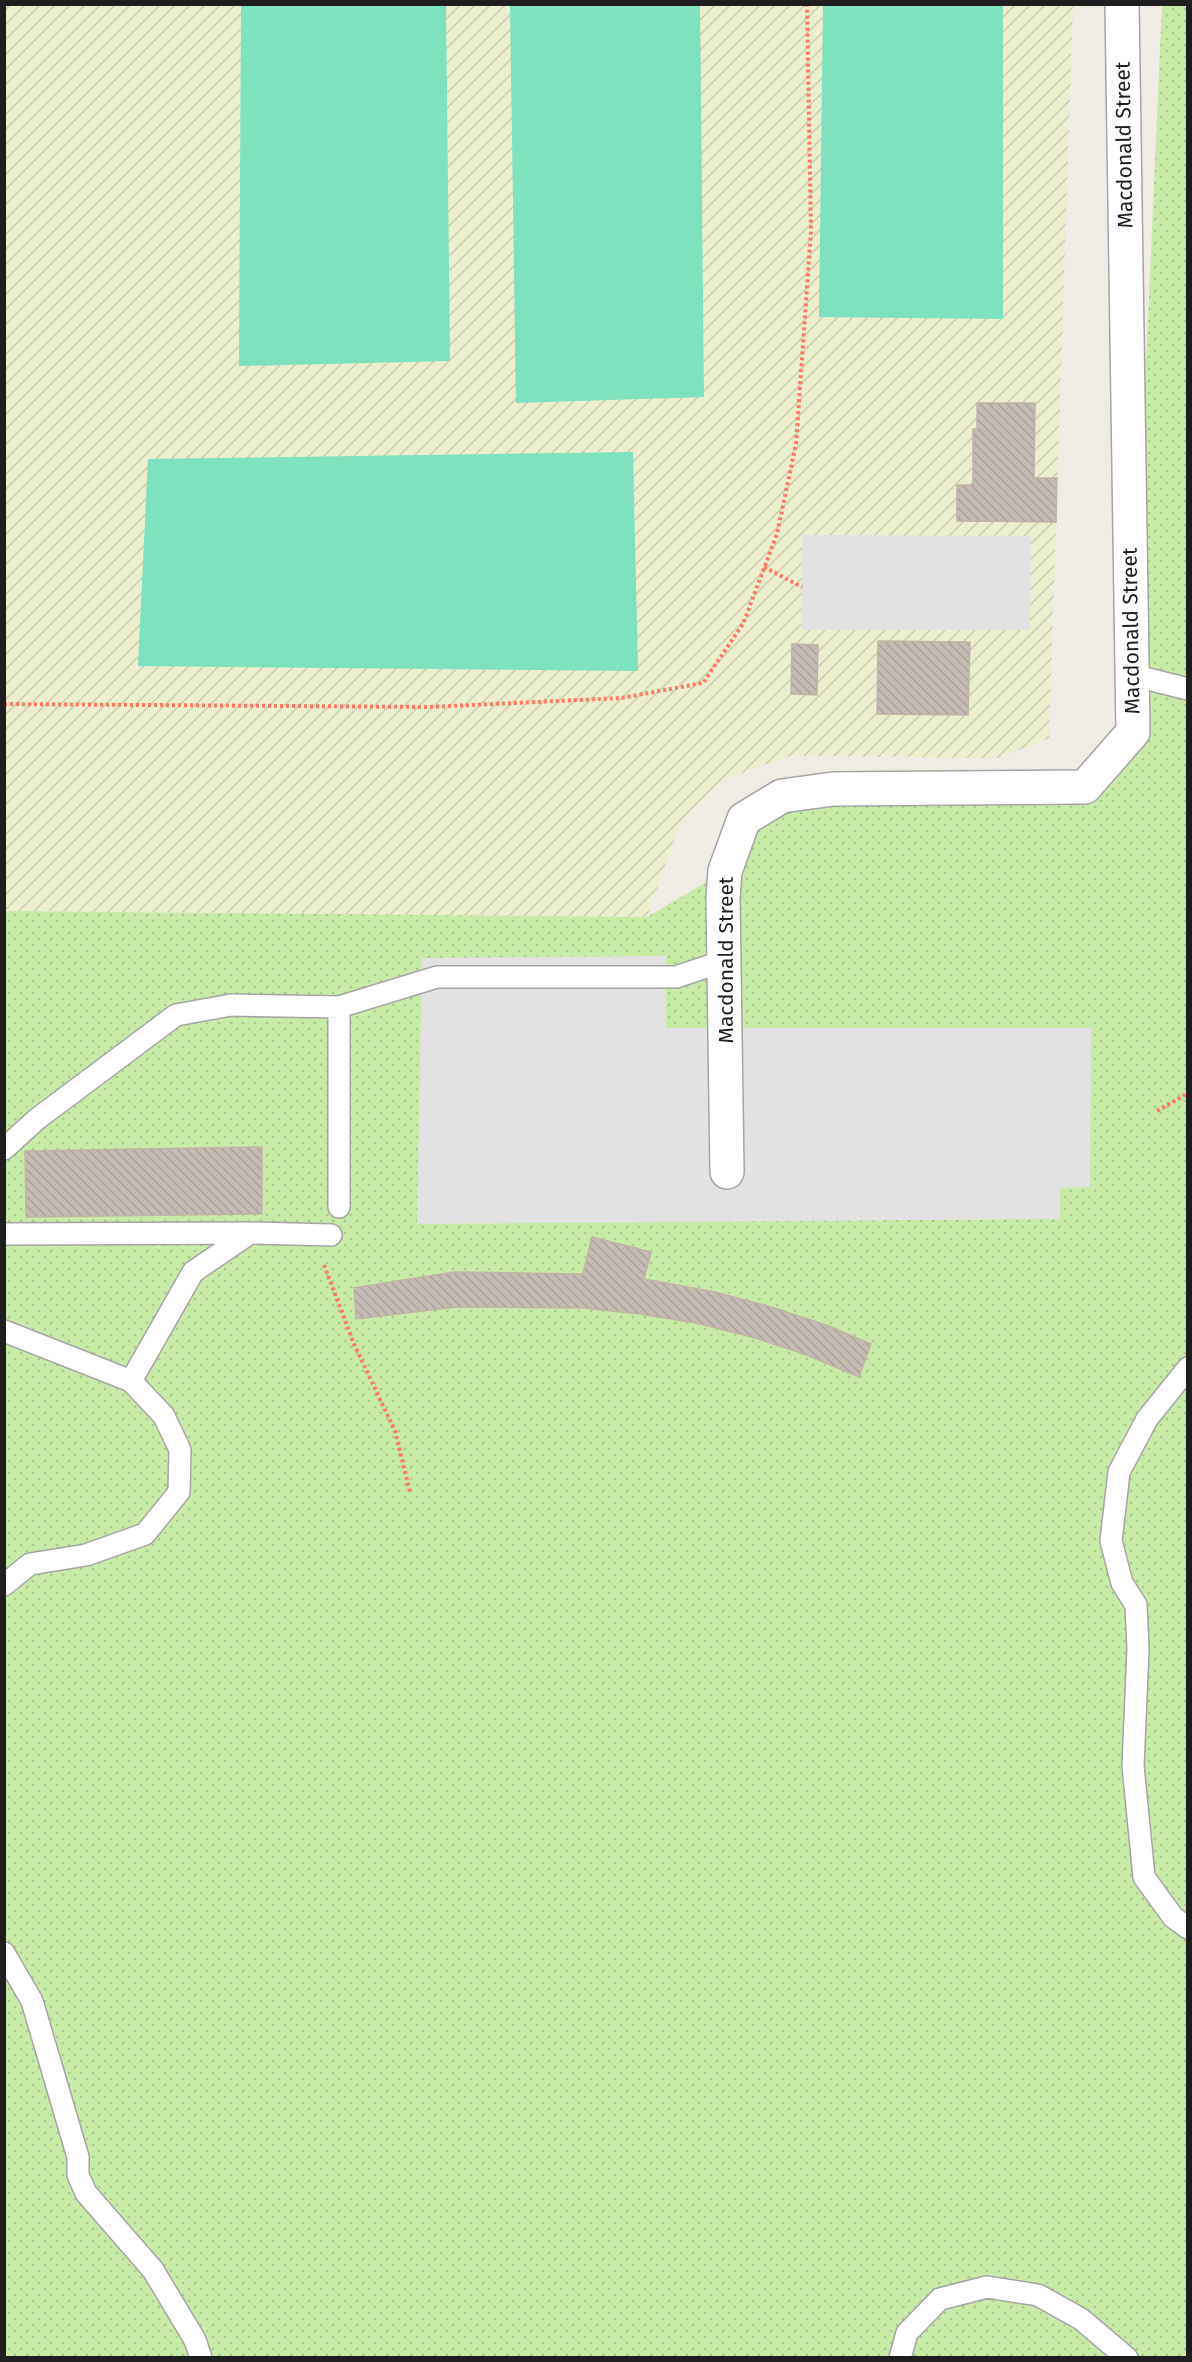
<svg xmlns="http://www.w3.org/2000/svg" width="1192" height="2362" font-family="'Fira Sans',sans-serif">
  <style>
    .farmland { fill: url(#farmland-furrows) }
    .grass { fill: url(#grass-dots) }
    .pitch { fill: #7ee2be }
    .parking { fill: #e2e2e2 }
    .building { fill: url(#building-back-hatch); stroke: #c2b3a5; stroke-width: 1.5 }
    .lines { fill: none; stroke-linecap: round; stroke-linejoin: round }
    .service-casing { stroke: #a5a5a5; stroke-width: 24 }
    .minor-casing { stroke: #a5a5a5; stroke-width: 36 }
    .path { stroke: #ff7965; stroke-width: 4; stroke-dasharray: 3 3; stroke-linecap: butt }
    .service { stroke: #fff; stroke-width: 21 }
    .minor { stroke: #fff; stroke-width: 33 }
    .labels { text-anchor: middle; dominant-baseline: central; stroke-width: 4.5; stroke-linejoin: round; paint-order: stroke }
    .street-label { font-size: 21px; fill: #1e1e1e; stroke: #fff }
  </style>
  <defs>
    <pattern id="farmland-furrows" width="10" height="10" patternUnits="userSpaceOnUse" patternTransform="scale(1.5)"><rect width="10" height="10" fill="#ecefce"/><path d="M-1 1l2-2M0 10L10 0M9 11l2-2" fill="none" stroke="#caccb0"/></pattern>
    <pattern id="grass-dots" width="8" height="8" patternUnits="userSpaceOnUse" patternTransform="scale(1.5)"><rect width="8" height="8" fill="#c8eca7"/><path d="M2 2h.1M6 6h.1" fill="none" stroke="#abca8f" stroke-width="1.8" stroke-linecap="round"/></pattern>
    <pattern id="building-back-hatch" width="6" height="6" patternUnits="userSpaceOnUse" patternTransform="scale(1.5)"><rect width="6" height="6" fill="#c4bbb3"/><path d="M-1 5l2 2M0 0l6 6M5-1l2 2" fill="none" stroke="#a8a09a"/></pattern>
  </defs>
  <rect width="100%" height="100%" fill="#f0ece4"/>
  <!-- farmland -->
  <path class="farmland" d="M5,5H1073L1049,738L999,758L790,756L722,780L681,821L647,917L5,911Z"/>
  <!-- grass -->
  <path class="grass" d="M1162,5H1187V2357L5,2358V911L647,917L725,871L782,796L1085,786L1133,732L1132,675Z"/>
  <!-- pitch -->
  <path class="pitch" d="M241,5H446L450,361L239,366Z
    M510,5H700L704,397L516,403Z
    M823,5H1003V319L819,317Z
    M633,452L638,671L138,666L148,459Z"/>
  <!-- parking -->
  <path class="parking" d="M802,535L1031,536L1030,630H801Z
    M666,956V1028H1091L1090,1187L1060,1188V1219L417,1224L422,958Z"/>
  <!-- building -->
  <path class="building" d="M977,403H1035L1034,478H1057L1056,522L957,521V485H973V429H977Z
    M878,641L970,642L968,715L877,714Z
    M792,644L818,645L817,695L791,694Z
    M262,1147V1214L26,1217L25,1151Z
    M592,1237L651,1252L644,1279L715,1292L771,1307L826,1325L871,1344L859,1377L807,1355L752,1337L696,1323L640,1314L583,1308L457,1307L356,1319L354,1288L454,1272L583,1274Z"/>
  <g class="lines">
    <defs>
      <path id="service" d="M1132,675L1188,689
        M339,1007V1207
        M4,1149L37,1119L176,1015L231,1005L339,1007L437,977H676L724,961
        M4,1234L250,1233
        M4,1331L131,1381L164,1416L180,1450L179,1492L145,1534L86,1555L30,1564L4,1585
        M1188,1368L1147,1419L1119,1472L1111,1541L1122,1583L1136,1605L1138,1649L1133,1766L1144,1877L1173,1917L1188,1928
        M131,1381L193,1272L250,1233L331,1235
        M4,1953L32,2001L78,2157V2175L86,2193L153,2270L195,2340L201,2358
        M900,2358L907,2333L940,2299L987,2287L1038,2295L1081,2319L1127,2358"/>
      <path id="minor" d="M727,1172L723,898L725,871L744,819L782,796L833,789L1085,787L1133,732L1122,4"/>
    </defs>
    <!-- service casing -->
    <use href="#service" class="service-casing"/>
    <!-- minor casing -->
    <use href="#minor" class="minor-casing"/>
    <!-- path -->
    <path class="path" d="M764,567L802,587
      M4,704L429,707L621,698L703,683L743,624L777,534L796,444L811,231L807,4
      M1157,1111L1188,1093
      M324,1265L354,1344L395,1431L410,1492"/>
    <!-- service -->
    <use href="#service" class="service"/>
    <!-- minor -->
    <use href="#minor" class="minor"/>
  </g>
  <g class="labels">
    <!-- street labels -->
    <g class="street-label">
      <text transform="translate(1124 145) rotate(-91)">Macdonald Street</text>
      <text transform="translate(1131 631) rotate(-91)">Macdonald Street</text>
      <text transform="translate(726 960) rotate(-90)">Macdonald Street</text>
    </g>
  </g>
  <!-- border -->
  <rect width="1192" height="2362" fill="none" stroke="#1e1e1e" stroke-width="12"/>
</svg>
